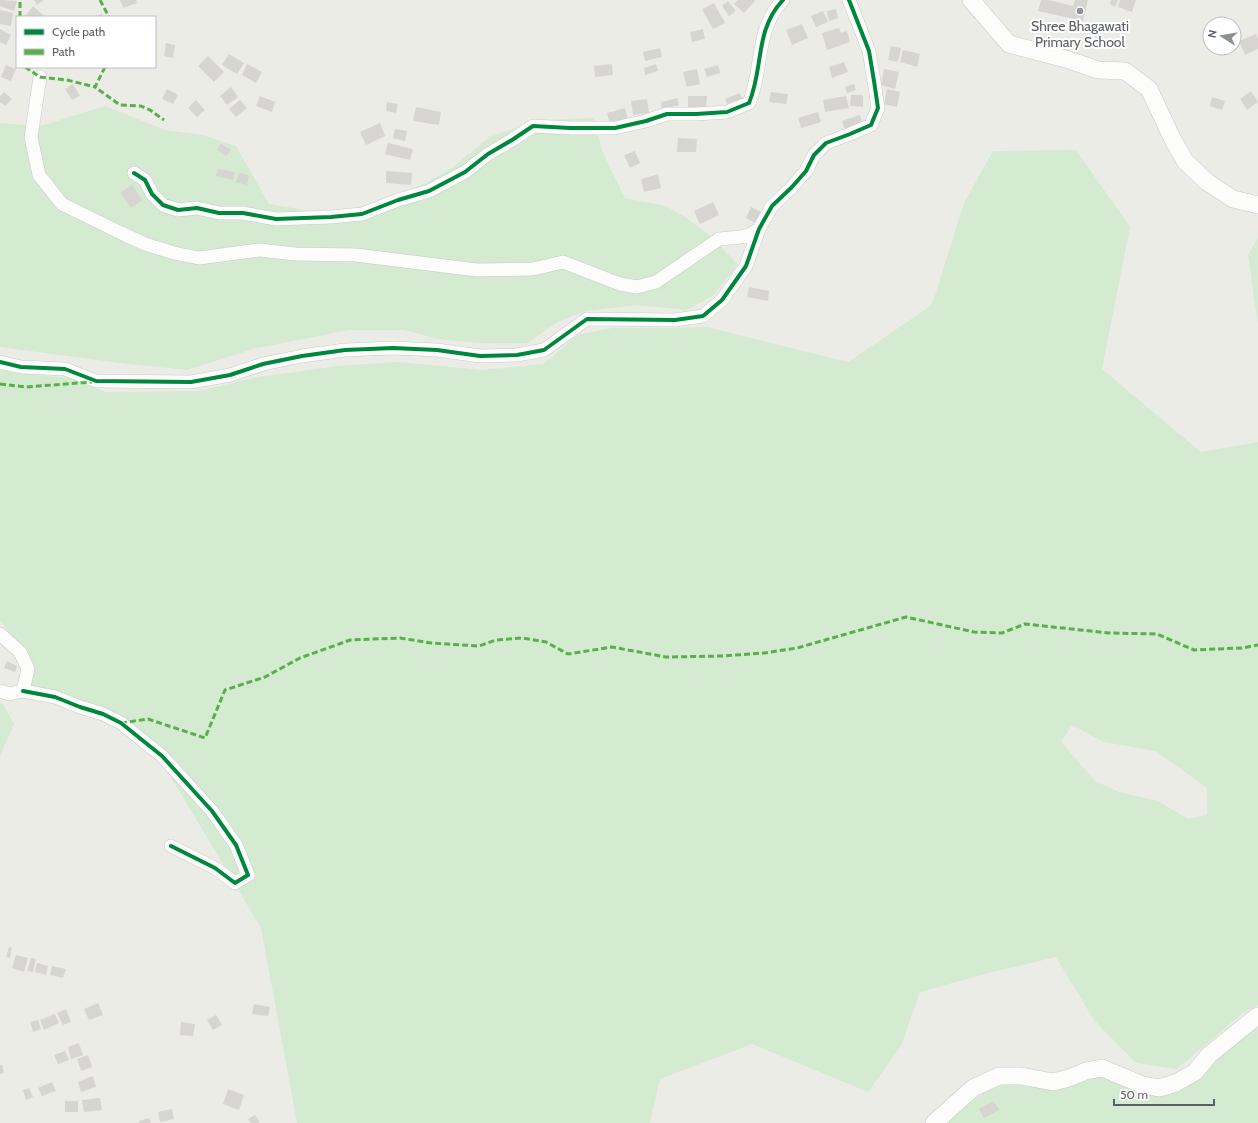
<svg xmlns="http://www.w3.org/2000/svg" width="1258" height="1123" font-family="Cabin,sans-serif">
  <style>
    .green { fill: #d4ead1; fill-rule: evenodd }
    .building { fill: #d6d5d2 }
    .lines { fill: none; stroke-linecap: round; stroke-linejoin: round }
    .minor-casing { stroke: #c9cac9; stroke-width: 14 }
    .tertiary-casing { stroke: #c9cac9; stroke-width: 18 }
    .minor { stroke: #fcfcfb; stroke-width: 13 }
    .tertiary { stroke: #fcfcfb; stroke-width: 17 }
    .quiet { stroke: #58b04a; stroke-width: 3; stroke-dasharray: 6 3; stroke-linecap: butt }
    .cycleway-casing { stroke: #fff; stroke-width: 6 }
    .cycleway { stroke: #00873e; stroke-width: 4 }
    .poi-dot { fill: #8e9193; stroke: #fff; stroke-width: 1.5 }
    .labels { text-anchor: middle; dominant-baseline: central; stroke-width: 4; stroke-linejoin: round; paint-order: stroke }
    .poi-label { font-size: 14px; fill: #5c6066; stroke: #fff }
  </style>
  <rect width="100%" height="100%" fill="#ecece7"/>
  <!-- green -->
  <path class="green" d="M105,106L165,130L202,135L236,146L269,204L334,215L397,196L426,183L449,170L490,137L538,120L594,118L602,151L625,198L666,206L685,217L708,234L738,264L714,295L687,310L637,305L585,311L558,322L527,343H479L438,339L404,330H349L253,349L187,370L120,363L0,347V123L41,126Z
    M1076,150L1130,227L1102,369L1201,452L1258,442V1005L1244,1012L1177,1069L1136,1063L1094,1020L1056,957L992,972L920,992L901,1046L868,1092L752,1044L660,1079L650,1123H297L261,928L147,737L28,686L34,666L0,620V370L19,373L70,378L106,392L199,391L253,378L338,366L398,362L483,370L544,364L577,335L612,328H665L707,327L848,362L932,305L964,203L993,151ZM1072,725L1104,742L1156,751L1207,788V815L1188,819L1158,801L1119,792L1095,781L1061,742Z
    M1258,237V325L1248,255Z
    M0,703L3,704L14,724L0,756Z
    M1258,1029V1123H943L986,1091L1015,1081L1037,1086L1066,1088L1101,1075L1190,1083L1250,1031Z"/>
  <!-- building -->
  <path class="building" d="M0,0L17,1L14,11L0,6Z
    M34,0H44L37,5Z
    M120,0H136L137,3L123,8Z
    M738,0H754L755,1L744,13L734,4Z
    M1041,0H1049L1073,6L1075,0H1088L1083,21L1038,11Z
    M1111,0H1118L1115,7L1110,4Z
    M1120,0H1136L1132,12L1118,7Z
    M728,1L736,11L729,16L722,6Z
    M714,3L725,23L713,29L702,9Z
    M33,6L44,16L43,17H26L25,16Z
    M836,9L838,18L829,21L827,11Z
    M0,10L13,13L11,26L0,24Z
    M823,11L828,22L816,27L811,16Z
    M102,14L103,17H92Z
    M802,24L808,38L792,45L786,30Z
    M839,28L841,33L847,31L850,42L827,50L822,33Z
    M0,29L11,35L6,45L0,42Z
    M703,29L705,39L692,42L690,32Z
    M1256,34L1258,39V49L1245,55L1239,41Z
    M166,43L175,45L173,58L164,56Z
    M891,46L901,48L898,62L888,60Z
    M660,48L662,57L645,61L643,52Z
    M903,50L920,54L917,67L900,62Z
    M229,54L244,63L237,74L222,65Z
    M208,56L224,72L214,82L198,66Z
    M844,62L848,72L832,78L829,67Z
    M247,64L262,72L256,83L242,75Z
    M612,64L613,75L595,77L594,66Z
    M656,64L658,71L645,75L644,68Z
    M6,65L16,69L11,81L1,77Z
    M718,65L720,73L707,77L704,69Z
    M697,69L700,84L687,87L683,72Z
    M884,69L899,72L895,89L881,85Z
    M73,84L80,96L72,100L65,89Z
    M854,84L856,90L847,93L845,87Z
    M231,87L238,97L227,105L220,96Z
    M167,89L178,95L173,104L162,99Z
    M887,89L900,92L897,107L884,104Z
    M1251,91L1258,102L1247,110L1240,99Z
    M4,92L12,99L5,106L0,102V96Z
    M771,92L788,94L786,104L769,102Z
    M740,93L743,100L735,104L734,101L727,104L725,99Z
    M851,95H863V107L850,106Z
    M260,96L275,102L272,112L256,106Z
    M688,96H707L706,108H688Z
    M846,96L849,108L825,112L823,100Z
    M1212,97L1225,101L1222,110L1210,106Z
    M677,98L679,105L662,109L661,102Z
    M647,99L649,113L633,115L631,101Z
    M196,100L205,110L197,117L188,108Z
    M240,100L247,108L236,117L229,109Z
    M387,102L398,104L396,113L386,111Z
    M416,107L441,112L439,125L413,121Z
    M625,108L628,119L610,124L607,113Z
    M818,112L821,122L801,128L798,118Z
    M860,115L863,125L845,130L842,121Z
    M380,123L385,136L366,145L360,132Z
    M395,129L407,131L405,141L393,138Z
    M678,138L697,139L696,152H677Z
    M388,143L413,149L410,160L385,154Z
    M221,144L231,150L226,156L217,150Z
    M635,151L640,163L630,168L624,155Z
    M218,169L235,172L233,180L216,176Z
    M386,171L412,173L411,185L386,183Z
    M239,173L249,175L247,185L236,182Z
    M658,174L661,188L644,192L641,179Z
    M132,185L142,200L131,208L120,193Z
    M713,202L719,215L700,224L694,211Z
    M751,207L763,213L757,224L746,218Z
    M749,287L769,291L768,301L747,297Z
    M7,661L17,666L15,672L4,668Z
    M9,947L12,948L10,958L6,957Z
    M16,955L28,958L24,972L12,968Z
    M31,958L36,959L33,972L27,971Z
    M37,963L48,966L46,975L35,972Z
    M52,966L66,969L63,978L50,975Z
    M98,1003L103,1015L89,1020L84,1009Z
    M254,1004L270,1007L268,1016L252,1014Z
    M66,1009L71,1022L63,1025L57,1013Z
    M55,1014L59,1023L44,1030L40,1020Z
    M216,1015L222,1025L213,1030L207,1020Z
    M38,1020L41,1029L33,1032L30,1022Z
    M181,1022L195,1024L193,1036L180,1035Z
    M79,1043L83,1055L71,1059L68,1047Z
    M65,1051L69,1060L58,1064L54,1055Z
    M88,1055L92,1067L81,1071L77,1059Z
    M0,1065H2L4,1073L0,1074Z
    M93,1076L96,1087L81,1092L78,1082Z
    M52,1082L56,1091L42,1096L38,1088Z
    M29,1088L33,1097L26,1100L23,1090Z
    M228,1089L244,1095L239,1110L223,1104Z
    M100,1098L102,1110L84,1112L82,1100Z
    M65,1101H78V1112H65Z
    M994,1101L999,1110L984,1118L979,1109Z
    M172,1109L174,1119L160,1122L158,1112Z
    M255,1115L260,1122L258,1123H251L248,1119Z
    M149,1118L151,1123H139V1121Z"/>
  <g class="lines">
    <defs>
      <path id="minor" d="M40,77L31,137L39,175L62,204L121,233L145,244L174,253L199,258L259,250L296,254L356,255L477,270L533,269L563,262L620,284L637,287L656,282L719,239L741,237L749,235L759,229
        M134,173L145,180L152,194L163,205L178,210L197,208L219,213H243L276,219L331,217L362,214L398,200L429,191L465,172L488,154L512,140L533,126L570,128H615L646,121L667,114H696L727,112L749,103C764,68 754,31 783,0
        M0,362L21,367L65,369L96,381L191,382L230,375L263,364L302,356L345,350L393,348L437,350L480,356L517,355L544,350L587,319L675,320L703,316L722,300L746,266L759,229L772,206L792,187L806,171L814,155L826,143L850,134L871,125L878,108L874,81L869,51L849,0
        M0,634L20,652L28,669L23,691L9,694L0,691
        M23,691L55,697L80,707L103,714L121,723L162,756L212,811L236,845L248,875L235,883L215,868L171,846"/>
      <path id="tertiary" d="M971,0L1009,44L1066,59L1098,70L1125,71L1149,89L1173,140L1185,161L1207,182L1233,199L1258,205
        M934,1123L973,1088L999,1076H1021L1053,1082L1069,1078L1086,1071L1102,1068L1143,1085L1159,1088L1176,1083L1195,1072L1209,1055L1256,1017L1258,1016"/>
    </defs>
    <!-- minor casing -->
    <use href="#minor" class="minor-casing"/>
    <!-- tertiary casing -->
    <use href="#tertiary" class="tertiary-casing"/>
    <!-- minor -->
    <use href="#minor" class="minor"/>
    <!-- tertiary -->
    <use href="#tertiary" class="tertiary"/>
    <!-- quiet -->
    <path class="quiet" d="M100,0L109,17
      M20,17V0
      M25,67L40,77L67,80L95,87
      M105,67L95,87L120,105L141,106L150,110L164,120
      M0,384L26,387L92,382
      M121,723L148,719L205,738L225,690L265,677L300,658L350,640L400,638L431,643L479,646L496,640L522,638L546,642L568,654L612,647L666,657L723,656L764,653L797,648L906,617L974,632L1002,633L1025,624L1109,633L1157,634L1194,650L1242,648L1258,645"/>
    <defs>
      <path id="cycleway" d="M134,173L145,180L152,194L163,205L178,210L197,208L219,213H243L276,219L331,217L362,214L398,200L429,191L465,172L488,154L512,140L533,126L570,128H615L646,121L667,114H696L727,112L749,103C764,68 754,31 783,0
        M0,362L21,367L65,369L96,381L191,382L230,375L263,364L302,356L345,350L393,348L437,350L480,356L517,355L544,350L587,319L675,320L703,316L722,300L746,266L759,229L772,206L792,187L806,171L814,155L826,143L850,134L871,125L878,108L874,81L869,51L849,0
        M23,691L55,697L80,707L103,714L121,723L162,756L212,811L236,845L248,875L235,883L215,868L171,846"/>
    </defs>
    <!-- cycleway casing -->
    <use href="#cycleway" class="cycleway-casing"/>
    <!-- cycleway -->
    <use href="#cycleway" class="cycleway"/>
  </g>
  <!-- markers -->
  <circle class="poi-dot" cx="1080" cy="11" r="4"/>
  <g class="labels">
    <!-- poi labels -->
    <g class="poi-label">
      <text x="1080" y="26">Shree Bhagawati<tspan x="1080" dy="16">Primary School</tspan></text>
    </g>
  </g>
  <!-- legend -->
  <rect x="16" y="16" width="140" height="52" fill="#ffffff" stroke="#bebfc2"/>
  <rect x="24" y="29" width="20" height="6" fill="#00873e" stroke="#bebfc2"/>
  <text x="52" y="36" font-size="12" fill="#5c6066">Cycle path</text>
  <rect x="24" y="49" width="20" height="6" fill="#58b04a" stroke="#bebfc2"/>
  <text x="52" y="56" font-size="12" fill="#5c6066">Path</text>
  <!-- north arrow -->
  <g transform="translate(1222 36) rotate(282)"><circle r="19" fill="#ffffff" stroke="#bebfc2"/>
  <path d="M0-3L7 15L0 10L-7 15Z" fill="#8e9193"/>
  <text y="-6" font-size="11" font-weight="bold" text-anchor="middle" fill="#5c6066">N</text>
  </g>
  <!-- scale -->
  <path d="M1114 1099v6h100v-6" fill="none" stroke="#5c6066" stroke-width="2"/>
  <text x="1120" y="1099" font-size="12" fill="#5c6066" stroke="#ffffff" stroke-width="3" paint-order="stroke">50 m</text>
</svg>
